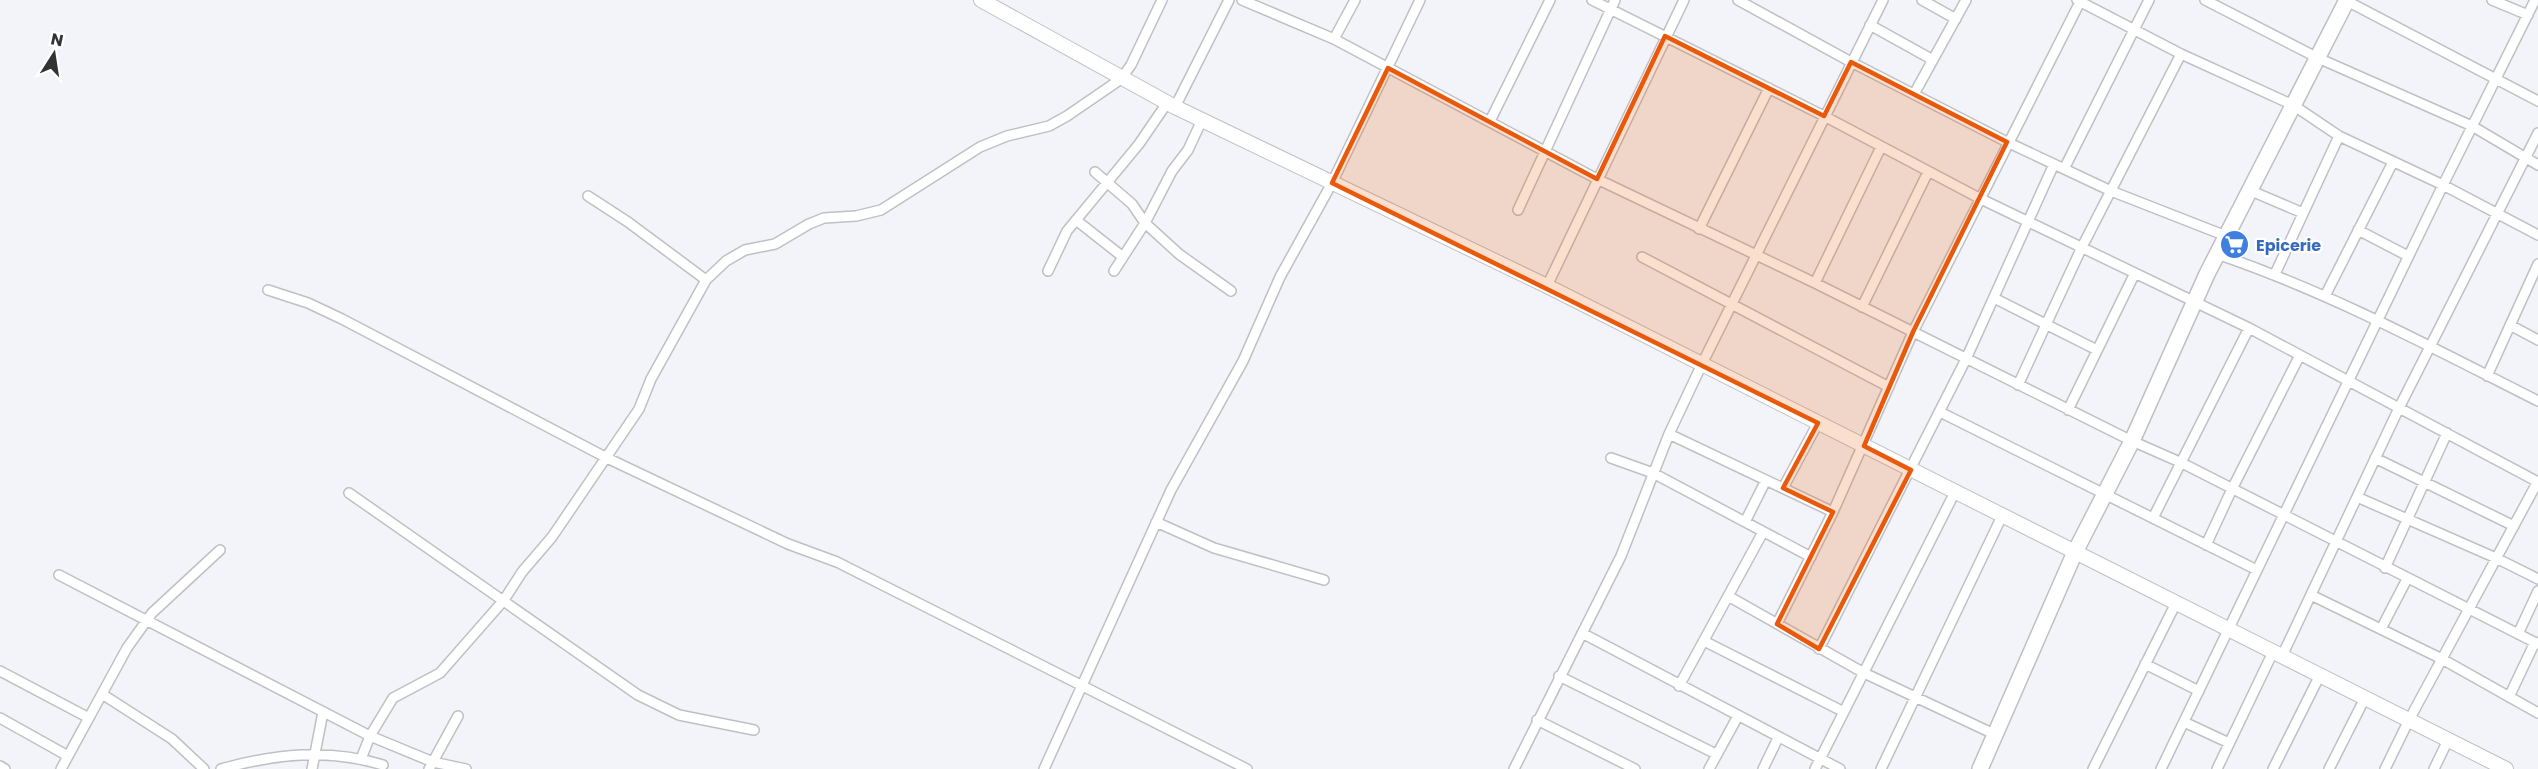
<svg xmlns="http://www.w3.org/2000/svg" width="2538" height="769" font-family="Poppins,sans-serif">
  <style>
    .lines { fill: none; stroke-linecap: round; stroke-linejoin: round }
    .street-casing { stroke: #bec0c4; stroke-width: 12 }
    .secondary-casing { stroke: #bec0c4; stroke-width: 16 }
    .primary-casing { stroke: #bec0c4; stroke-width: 18 }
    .street { stroke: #fff; stroke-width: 9 }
    .secondary { stroke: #fff; stroke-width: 14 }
    .primary { stroke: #fff; stroke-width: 15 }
    .marked { fill: #e8590c; fill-opacity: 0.2; stroke: #e8590c; stroke-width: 4.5; stroke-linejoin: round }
    .labels { text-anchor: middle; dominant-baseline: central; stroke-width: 4.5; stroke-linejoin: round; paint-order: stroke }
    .shop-label { font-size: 16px; font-weight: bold; fill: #366cbe; stroke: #fff; text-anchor: start }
  </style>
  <rect width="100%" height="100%" fill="#f3f4f9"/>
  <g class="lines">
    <defs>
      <path id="street" d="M1242,0L1334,39L1597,179L1815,283L2132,441L2182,463L2538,644
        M1592,0L1824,116L1979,198L2249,328L2538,482
        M1738,0L1851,62L2007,142L2111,191L2226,236
        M1922,0L1956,19
        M2077,0L2181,54L2293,105L2339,136L2443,185L2538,235
        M2205,0L2318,58L2472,126L2538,165
        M2345,0L2538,101
        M2492,0L2528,15
        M1870,25L1933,60
        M1334,39L1355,0
        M1914,94L1966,0
        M1175,107L1229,0
        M1490,121L1550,0
        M2064,169L2149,0
        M1095,172L1132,204L1145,223L1179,254L1231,291
        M2249,190L2303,213
        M588,196L628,222L706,280
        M1518,210L1615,0
        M1076,220L1123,257
        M1699,229L1769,88
        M2358,230L2408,256
        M2217,254C2329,292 2433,348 2538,401
        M1642,257L1889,387
        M1048,271L1067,231L1139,144L1167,103
        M1114,271L1145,223L1172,171L1188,150L1202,120
        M2275,274L2339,136
        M1815,283L1881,147
        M1547,286L1684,0
        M268,290L308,303L342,319L607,458L788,544L837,562L1247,769
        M2325,296L2393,162
        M1994,298L2097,350
        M1862,307L1928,172
        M2510,325L2538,340
        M2487,376L2538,264
        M2018,385L2082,247L2181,54
        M2068,410L2135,273
        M1940,412L2257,570
        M1669,434L1833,512
        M1611,458L1653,473L1811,557
        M2375,458L2514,526
        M1783,488L1818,423
        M349,493L638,695L679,715L754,730
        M2357,497L2496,558L2538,579
        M2153,518L2249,328
        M1156,522L1214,548L1324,580
        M1745,522L1766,480
        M2206,545L2232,489L2300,355
        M2385,568L2447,433
        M59,575L370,736L433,762L466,769
        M2311,595L2442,659L2538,713
        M1728,596L1864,673L1994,734
        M1777,624L1833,512L1913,332L2081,0
        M2381,629L2407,579
        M1582,633L1840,769
        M2518,634L2538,591
        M1704,641L1844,712
        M1819,649L1966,359L2054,164
        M2282,656L2399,408L2538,133
        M2145,664L2199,691
        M0,671L89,718
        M1559,676L1716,754
        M1679,686L1763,532
        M102,694L172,739L204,769
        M2509,697L2535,642
        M0,718L68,756
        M1537,720L1635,769
        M2184,722L2229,743
        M361,759L370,736L393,698L440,673L504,600L522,572L552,537L639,409L651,379L706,280L726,261L745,250L775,244L809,224L824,218L856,216L881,210L980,147L1007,136L1049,126L1067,116L1121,79L1131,65L1162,0
        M0,766L5,769
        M61,769L127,648L152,613L220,550
        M221,769C275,754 328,748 383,765
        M312,769L323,712
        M429,769L458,716
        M1044,769L1171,490L1243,361L1280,277L1332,183L1420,0
        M1514,769L1621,556L1669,434L1702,364L1883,0
        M1709,769L1738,716
        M1763,769L1778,738
        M1815,769L1955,492
        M1881,769L2002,516
        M2093,769L2176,603
        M2161,769L2443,185L2535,0
        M2217,769L2273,652
        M2273,769L2320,675
        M2329,769L2365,698
        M2385,769L2409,720L2538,481
        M2434,769L2448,740"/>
      <path id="secondary" d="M981,0L1175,107L1547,286L2506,769"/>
      <path id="primary" d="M1980,769L2075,552L2132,441L2207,274L2347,0"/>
    </defs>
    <!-- street casing -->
    <use href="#street" class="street-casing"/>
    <!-- secondary casing -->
    <use href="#secondary" class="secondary-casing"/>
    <!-- primary casing -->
    <use href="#primary" class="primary-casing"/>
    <!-- street -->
    <use href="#street" class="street"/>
    <!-- secondary -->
    <use href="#secondary" class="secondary"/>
    <!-- primary -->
    <use href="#primary" class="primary"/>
  </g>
  <!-- marked area -->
  <path class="marked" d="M1665,36L1824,116L1851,62L2007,142L1913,332L1864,446L1911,470L1819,649L1777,624L1833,512L1783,488L1818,423L1332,183L1388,68L1597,179Z"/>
  <!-- icons -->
  <defs>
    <symbol id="supermarket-disc" viewBox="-11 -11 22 22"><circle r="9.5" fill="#3f7fe0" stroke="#fff"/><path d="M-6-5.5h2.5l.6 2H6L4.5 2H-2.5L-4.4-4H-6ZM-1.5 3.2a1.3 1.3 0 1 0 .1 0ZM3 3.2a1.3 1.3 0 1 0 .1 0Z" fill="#fff"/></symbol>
  </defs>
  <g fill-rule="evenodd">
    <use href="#supermarket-disc" x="2218" y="228" width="33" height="33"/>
  </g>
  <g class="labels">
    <!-- shop labels -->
    <g class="shop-label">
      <text x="2256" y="245">Epicerie</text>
    </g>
  </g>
  <!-- north arrow -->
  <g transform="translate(54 54) rotate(12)" stroke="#ffffff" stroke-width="4.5" paint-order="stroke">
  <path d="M0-4.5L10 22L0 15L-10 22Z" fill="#323335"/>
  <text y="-9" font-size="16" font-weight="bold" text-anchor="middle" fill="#323335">N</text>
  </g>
</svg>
